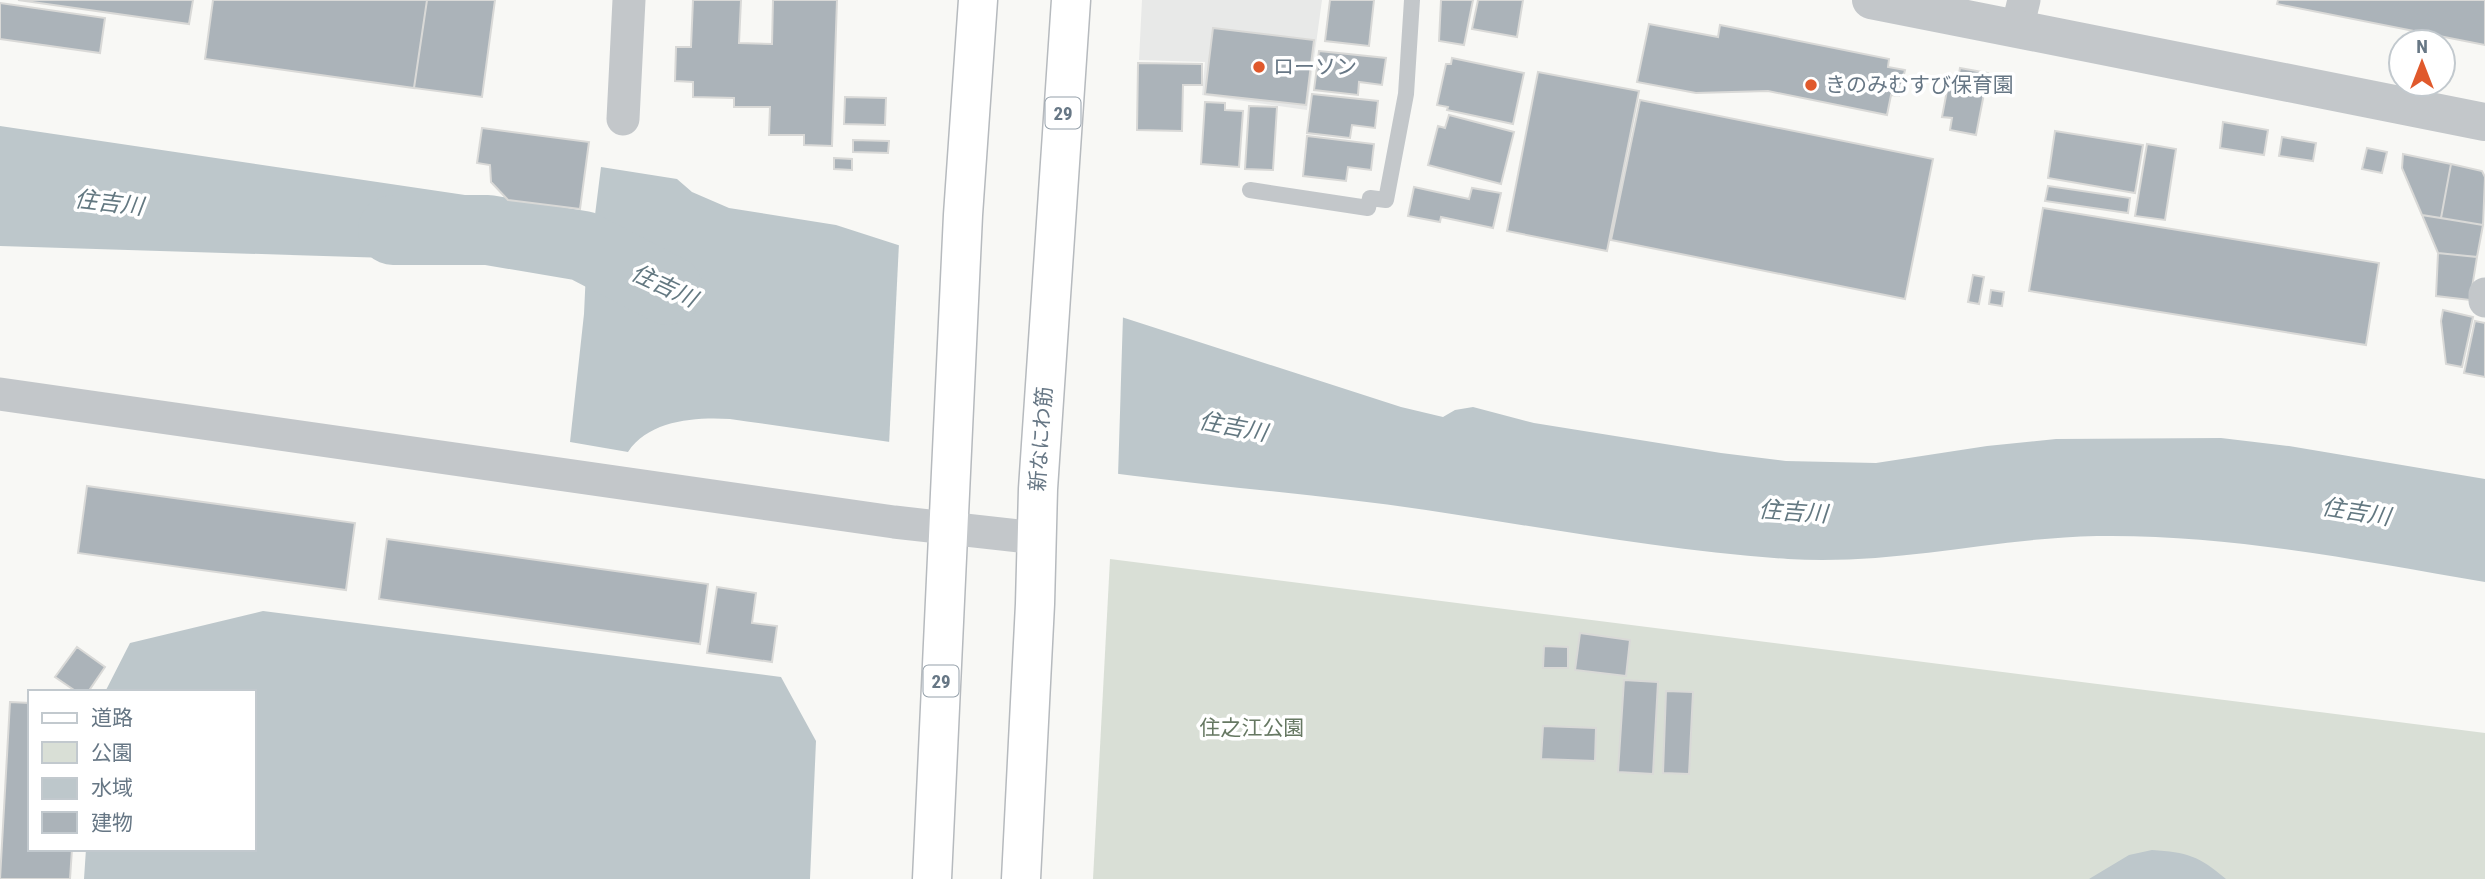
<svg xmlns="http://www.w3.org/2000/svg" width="2485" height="879" font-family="'Roboto Condensed','Noto Sans JP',sans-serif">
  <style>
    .built { fill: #e8e9e8 }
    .green { fill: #d9dfd6 }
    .water { fill: #bdc7cb }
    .pier { fill: #f8f8f5 }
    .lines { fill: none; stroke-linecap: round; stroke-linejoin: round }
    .river { stroke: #bdc7cb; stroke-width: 70 }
    .building { fill: #abb3b9; stroke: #d9d9d7; stroke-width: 2 }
    .primary-casing { stroke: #b6babe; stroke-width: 41 }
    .service { stroke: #c3c7ca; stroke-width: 16 }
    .minor { stroke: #c3c7ca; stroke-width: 33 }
    .tertiary { stroke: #c3c7ca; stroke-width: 38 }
    .primary { stroke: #fff; stroke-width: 38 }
    .poi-dot { fill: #e0592c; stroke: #fff; stroke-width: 2.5 }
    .labels { text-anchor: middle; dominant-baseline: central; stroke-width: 7; stroke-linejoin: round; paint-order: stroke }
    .shield { fill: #fff; stroke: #95a0aa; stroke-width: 2 }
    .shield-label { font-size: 19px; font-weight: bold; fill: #677785 }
    .poi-label { font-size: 21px; fill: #677785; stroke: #fff; text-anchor: start }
    .street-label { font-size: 21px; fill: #677785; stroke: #fff }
    .park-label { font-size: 21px; fill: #667862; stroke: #fff }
    .water-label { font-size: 23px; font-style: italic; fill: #637881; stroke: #fff }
  </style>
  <rect width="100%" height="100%" fill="#f8f8f5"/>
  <!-- built -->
  <path class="built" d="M1142,0H1322L1307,110L1202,95L1205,62L1139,60Z"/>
  <!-- green -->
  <path class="green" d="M1110,559L2485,733V879H1093Z"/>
  <!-- water -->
  <path class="water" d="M0,126L492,199L485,261L0,246Z
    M601,167L677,179L692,192L729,208L836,225L1401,407L1443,417L1455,410L1473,407L1534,423L1721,453L1786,461L1876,463L1987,446L2056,439L2221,438L2289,446L2485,479V582C2356,560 2228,534 2097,536C1993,538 1892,566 1788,559C1666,551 1547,528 1426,510C1330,496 1232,488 1135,476C1000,459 865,438 730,419C695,417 649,420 628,452L570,442L584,314L586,271L580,262L585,229L594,223Z
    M263,611L781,677L816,741L810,879H84L86,849H254V692H105L130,643Z
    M2152,850C2187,852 2199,856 2226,879H2089L2129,855Z"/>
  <!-- pier -->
  <path class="pier" d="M899,243L1123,315L1118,477L889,445Z"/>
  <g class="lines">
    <!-- river -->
    <path class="river" d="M393,230H488L583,246L668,290"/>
  </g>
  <!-- building -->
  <path class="building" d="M18,0H193L189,24Z
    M213,0H427L414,88L205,59Z
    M427,0H495L482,97L414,88Z
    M693,0H741L739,43L772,44L773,0H837L832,146L804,145V135H769L770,107H734V98L693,97V82L675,81L676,47H691Z
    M1330,0H1374L1369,46L1325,41Z
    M1441,0H1473L1464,45L1439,41Z
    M1478,0H1523L1517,37L1472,29Z
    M2278,0H2485V45L2277,4Z
    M0,3L105,18L100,53L0,39Z
    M1649,24L1718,37L1720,25L1889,59L1888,67L1905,70L1899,96L1891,95L1887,115L1768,91L1696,93L1637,82Z
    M1213,28L1314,40L1306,105L1205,94Z
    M1319,51L1386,58L1382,85L1359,82L1358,95L1314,90Z
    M1452,58L1524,73L1513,124L1447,110L1448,107L1437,105L1446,64H1451Z
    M1138,63L1202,64V85H1183L1182,131L1137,130Z
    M1960,68L1988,73L1976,135L1950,130L1952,118L1942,117L1948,85L1957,86Z
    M1538,72L1639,91L1607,251L1507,231Z
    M1312,94L1378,101L1375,128L1352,125L1350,138L1307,133Z
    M845,97L886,98L885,125L844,124Z
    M1640,100L1933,159L1905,299L1611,240Z
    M1205,102L1225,103V110L1243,111L1239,167L1201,164Z
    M1249,106L1277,107L1273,170L1245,169Z
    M1449,115L1514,132L1501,184L1428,165L1438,126L1445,128Z
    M2223,122L2268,130L2264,155L2220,148Z
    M482,128L589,142L580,209L508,200L491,182L490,165L477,163Z
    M2055,131L2143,145L2135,193L2048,178Z
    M1307,136L1374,144L1371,170L1348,167L1346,181L1303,176Z
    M2282,137L2316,143L2313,161L2279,156Z
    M853,140L889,141L888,153L853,152Z
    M2147,144L2176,149L2165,220L2135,216Z
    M2367,148L2387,152L2382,173L2362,169Z
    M2403,154L2451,164L2441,218L2422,215L2402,168Z
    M834,158L852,159V170L834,169Z
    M2451,164L2482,171L2485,177L2483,225L2441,218Z
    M2048,186L2130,198L2128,213L2045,201Z
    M1414,187L1469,199L1472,188L1501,193L1493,228L1441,217L1440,222L1408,216Z
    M2043,208L2379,263L2366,345L2029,291Z
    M2422,215L2483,225L2477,257L2438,253Z
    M2438,253L2477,257L2470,300L2436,296Z
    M1973,275L1984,277L1979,304L1968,302Z
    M1991,290L2004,292L2002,306L1989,304Z
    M2443,310L2473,317L2462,367L2446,364L2441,321Z
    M2475,321L2485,323V377L2464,373Z
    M87,486L355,523L346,590L78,553Z
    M387,539L708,584L700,644L379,599Z
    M717,587L756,593L752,623L777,626L772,662L707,653Z
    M1580,633L1630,640L1626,676L1575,670Z
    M1544,646L1568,647V668H1543Z
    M77,647L105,667L88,692H77L55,677Z
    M1624,680L1658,682L1653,774L1618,772Z
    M1666,691L1693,692L1689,774L1663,773Z
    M10,702L30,703V849H72L70,879H0Z
    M1543,726L1596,728L1595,761L1541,759Z"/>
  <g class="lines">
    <defs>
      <path id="primary" d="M932,879L963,215L978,0
        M1021,879L1035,604L1038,489L1071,0"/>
    </defs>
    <!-- primary casing -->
    <use href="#primary" class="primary-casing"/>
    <!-- service -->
    <path class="service" d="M1250,190L1368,208L1370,198L1386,200L1406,94L1412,0"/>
    <!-- minor -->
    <path class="minor" d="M2017,29L2024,0
      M623,119L629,0
      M2485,294V301
      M0,394L894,522L1036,538"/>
    <!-- tertiary -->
    <path class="tertiary" d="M1871,0L2485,122"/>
    <!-- primary -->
    <use href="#primary" class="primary"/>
  </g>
  <!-- markers -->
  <g class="poi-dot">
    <circle cx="1259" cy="67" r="7"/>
    <circle cx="1811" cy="85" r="7"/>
  </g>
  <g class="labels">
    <!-- shield labels -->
    <g class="shield">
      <rect x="1045.5" y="97.5" width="35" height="31" rx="5"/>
      <rect x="923.5" y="665.5" width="35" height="31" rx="5"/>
    </g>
    <g class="shield-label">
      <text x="1063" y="113">29</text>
      <text x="941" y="681">29</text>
    </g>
    <!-- poi labels -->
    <g class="poi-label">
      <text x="1273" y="67">ローソン</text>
      <text x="1825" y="85">きのみむすび保育園</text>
    </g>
    <!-- street labels -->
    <g class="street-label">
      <text transform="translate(1041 439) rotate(-86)">新なにわ筋</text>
    </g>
    <!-- park labels -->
    <g class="park-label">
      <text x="1252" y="728">住之江公園</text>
    </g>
    <!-- water labels -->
    <g class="water-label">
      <text transform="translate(109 203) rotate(7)">住吉川</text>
      <text transform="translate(664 286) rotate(25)">住吉川</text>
      <text transform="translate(1233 427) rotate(11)">住吉川</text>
      <text transform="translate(1793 512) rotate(4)">住吉川</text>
      <text transform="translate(2356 512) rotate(9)">住吉川</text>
    </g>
  </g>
  <!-- legend -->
  <rect x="28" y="690" width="228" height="161" fill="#ffffff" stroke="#c2c9ce" stroke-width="2"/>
  <rect x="42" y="713" width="35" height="10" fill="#ffffff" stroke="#c2c9ce" stroke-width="2"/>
  <text x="91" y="725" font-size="21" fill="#677785">道路</text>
  <rect x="42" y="742" width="35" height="21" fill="#d9dfd6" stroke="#c2c9ce" stroke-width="2"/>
  <text x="91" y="760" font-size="21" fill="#677785">公園</text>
  <rect x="42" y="778" width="35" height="21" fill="#bdc7cb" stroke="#c2c9ce" stroke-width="2"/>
  <text x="91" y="795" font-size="21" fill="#677785">水域</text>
  <rect x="42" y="812" width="35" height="21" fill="#abb3b9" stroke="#c2c9ce" stroke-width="2"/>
  <text x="91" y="830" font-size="21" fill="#677785">建物</text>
  <!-- north arrow -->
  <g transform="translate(2422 63)"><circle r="33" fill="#ffffff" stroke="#c2c9ce" stroke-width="2"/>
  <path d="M0-5L12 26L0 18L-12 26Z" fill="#e0592c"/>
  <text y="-10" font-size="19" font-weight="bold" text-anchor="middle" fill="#677785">N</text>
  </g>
</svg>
